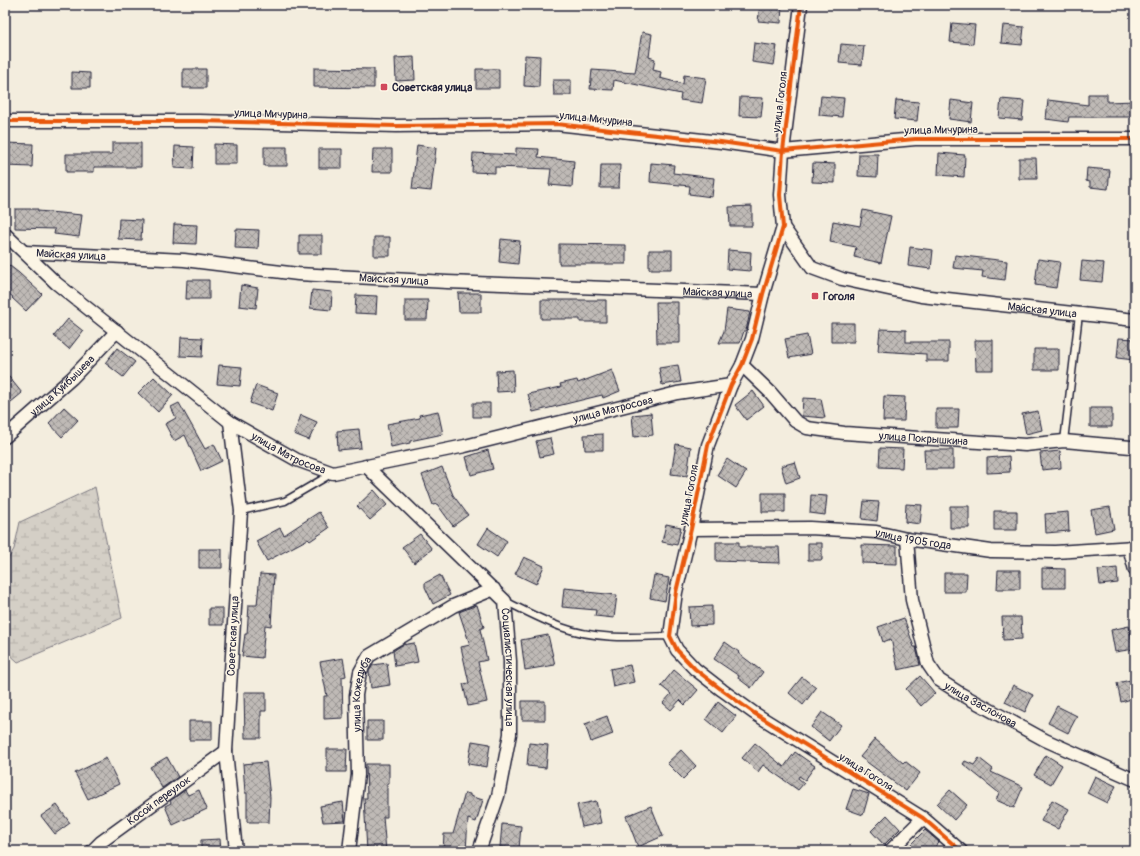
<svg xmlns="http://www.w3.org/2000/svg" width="1140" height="856" font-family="Pangolin,sans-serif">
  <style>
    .wetland { fill: url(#wetland-marsh); stroke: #7b7880 }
    .building { fill: url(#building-cross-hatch); stroke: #22223b }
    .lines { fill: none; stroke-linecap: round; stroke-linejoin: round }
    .service-casing { stroke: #22223b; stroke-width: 9 }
    .minor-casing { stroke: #22223b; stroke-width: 15 }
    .service { stroke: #fcf5e5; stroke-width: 6 }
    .minor { stroke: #fcf5e5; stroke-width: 12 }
    .cycleway-casing { stroke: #fcf5e5; stroke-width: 6 }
    .cycleway { stroke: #e8590c; stroke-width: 4 }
    .poi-dot { fill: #d1495b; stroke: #fcf5e5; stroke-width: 1.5 }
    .labels { text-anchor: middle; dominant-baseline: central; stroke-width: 3; stroke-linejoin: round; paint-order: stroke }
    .poi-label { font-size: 11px; font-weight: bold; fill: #22223b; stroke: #fcf5e5; text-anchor: start }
    .street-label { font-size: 11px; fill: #22223b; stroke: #fcf5e5 }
  </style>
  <defs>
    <pattern id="wetland-marsh" width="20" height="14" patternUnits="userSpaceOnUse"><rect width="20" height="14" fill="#d4cfc6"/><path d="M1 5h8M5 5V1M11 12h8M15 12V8" fill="none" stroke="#b6b1ab"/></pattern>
    <pattern id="building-cross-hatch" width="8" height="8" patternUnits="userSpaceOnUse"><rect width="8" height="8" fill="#bfbab6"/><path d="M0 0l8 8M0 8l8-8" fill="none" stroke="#9b9795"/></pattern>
  </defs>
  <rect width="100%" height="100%" fill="#f3edde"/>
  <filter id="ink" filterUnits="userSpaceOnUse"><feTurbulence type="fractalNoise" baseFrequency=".025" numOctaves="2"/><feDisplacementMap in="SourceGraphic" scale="8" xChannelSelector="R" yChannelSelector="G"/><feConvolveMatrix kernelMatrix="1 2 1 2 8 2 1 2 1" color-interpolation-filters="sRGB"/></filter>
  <g filter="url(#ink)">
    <!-- wetland -->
    <path class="wetland" d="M95,487L122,618L18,662L5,650V565L14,549L20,522Z"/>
    <!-- building -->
    <path class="building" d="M760,5H782L781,23L758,21Z
      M952,23L975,25L973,44L950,42Z
      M1003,25L1024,27L1022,45L1001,43Z
      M642,32L652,34L649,57L655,59L653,70L661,72L660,78L683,84L684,75L706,78L702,103L680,100L681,94L614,80L613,90L590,89L592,70L635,73Z
      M754,43L777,46L774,65L752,62Z
      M841,44L864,46L862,65L839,63Z
      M525,55L540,56L539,87L524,86Z
      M414,57L415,80L396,81L395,58Z
      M314,68L374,69V88L314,87Z
      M183,69H206V88H183Z
      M476,69H499V88H476Z
      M72,72L90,73V88H72Z
      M553,80H571V95H554Z
      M1088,94H1107V102L1135,101V117H1069L1068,122L1046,119L1048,100L1088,105Z
      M821,96L844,98L842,117L819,115Z
      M740,97L763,98L761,117L739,116Z
      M1001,99L1024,101L1022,120L999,118Z
      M896,100L919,102L917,121L894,119Z
      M951,100L973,103L971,122L949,119Z
      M5,143L33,144L32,167L5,166Z
      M112,143H141V167H94V172H66V154H112Z
      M214,144L237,145V164H214Z
      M417,145L436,148L431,191L412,189Z
      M175,146L194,147L193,169L174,168Z
      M264,147H287V166H264Z
      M516,148L539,149L538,157L574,161L572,187L549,185L551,169L495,167V173L472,172L473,153L516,155Z
      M319,149H342V168H319Z
      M373,149H392V172H372Z
      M939,153L965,155L964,177L938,175Z
      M859,154H878L877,177L858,176Z
      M1019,158H1036L1037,179H1019Z
      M651,163L674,165L673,173L714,178L712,197L689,194L690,186L650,182Z
      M813,163L835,164V183L812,182Z
      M601,165H620L619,188H600Z
      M1087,168L1110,170L1108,189L1090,187V182L1086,181Z
      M752,206V226H730L729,207Z
      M15,209H38V211L82,215L79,237L54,234L55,229L15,228Z
      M863,210L891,216L881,263L854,257L856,247L830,242L833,221L860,226Z
      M119,219L142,220L141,240L118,239Z
      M174,224L197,225L196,244L173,243Z
      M236,229L259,230L258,249L235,248Z
      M299,235H322V254H299Z
      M374,237H390V256H374Z
      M501,239L520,241L518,264L499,262Z
      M559,244L626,245V264H559Z
      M910,247L933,250L931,269L908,266Z
      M649,250H672V269H649Z
      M728,250L751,252L750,271L727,269Z
      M955,255L1007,261L1005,280L982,277L983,271L953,268Z
      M1038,259L1060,262L1056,288L1035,285Z
      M1082,261L1104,263L1102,282L1080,280Z
      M5,262L19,273L42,294L26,311L12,298L13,297L5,291Z
      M187,280H209V299H186Z
      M241,285L258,288L256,308L239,306Z
      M312,290L332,292L331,310L310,308Z
      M458,293H481V312H459Z
      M356,295L377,296L376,314L355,313Z
      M405,300H428L427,320H405Z
      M541,300H606V322H580V319H541Z
      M656,302H678V324H680V343H657Z
      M727,309L750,312L746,331H744L740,343H719L724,331Z
      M68,319L83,331L69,349L54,336Z
      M831,323H854V342H831Z
      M880,329L906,330V342H949V361H926V354L878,351Z
      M807,335L811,354L789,358L785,339Z
      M181,337L203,338L202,357L180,356Z
      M1119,338L1135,339L1134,360L1117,358Z
      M975,340H993V370H976Z
      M117,348L135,362L123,377L105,363Z
      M1034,349H1059V370H1034Z
      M219,365L242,367L240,386L217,384Z
      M678,365L681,382L662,385L659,368Z
      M513,370L514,391L497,392L496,371Z
      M612,370L620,391L603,398L602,395L533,412L528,394L561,387L560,384L577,380L578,383Z
      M5,372L22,393L5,407Z
      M154,377L173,395L158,412L138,393Z
      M256,385L278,393L272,411L250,403Z
      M753,391L764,406L746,420L735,405Z
      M884,396L905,397L904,421H883Z
      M803,398L821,399L825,418L802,416Z
      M179,403L205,449L214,444L222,461L201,471L185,435L174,441L165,424L176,418L171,407Z
      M473,403H490V417H473Z
      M64,407L78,420L62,437L49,423Z
      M1090,408H1112V427H1090Z
      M936,409H959L958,428H936Z
      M438,411L443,434L410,441V443L391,447L387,424L420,418L419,415Z
      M1038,411L1042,430L1026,434L1022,414Z
      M651,413L653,435L634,437L632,415Z
      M301,415L317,422L309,440L294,434Z
      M359,429L361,448L338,450L337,431Z
      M603,434V450H585L584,435Z
      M550,438L554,454L540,457L536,441Z
      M676,444L691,447L687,476L671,474Z
      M880,448L903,449L902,468L879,467Z
      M488,450L493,469L471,475L466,457Z
      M924,450H953V469H925Z
      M1060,451L1061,468L1042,470L1040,453Z
      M1009,456L1010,472L987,473V458Z
      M727,459L746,472L736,488L717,475Z
      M795,462L800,478L786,483L781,466Z
      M442,467L453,495L468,515L453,526L437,504L433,505L422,475Z
      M374,490L387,505L370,520L357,506Z
      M762,493H785V512H762Z
      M811,495L827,496L825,515L810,513Z
      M864,501L879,502L877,521L862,519Z
      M906,504L922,505L920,524L905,522Z
      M950,506H969V528H950Z
      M1110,507L1114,529L1095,533L1091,510Z
      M994,511H1017V530H994Z
      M319,512L329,528L310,541L308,539L267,561L256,541L280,528L284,535Z
      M1068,512L1069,531L1046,533L1045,514Z
      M666,524L681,527L677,545L662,542Z
      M488,528L507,541L497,557L478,544Z
      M420,534L432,549L414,563L402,547Z
      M716,542H739V547H779L780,563L716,561Z
      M808,543H822V560H808Z
      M862,545L897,546V564L862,563Z
      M199,549H222V568H199Z
      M524,557L544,566L536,584L515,574Z
      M1042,568L1065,569V588H1042Z
      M1117,568L1118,583L1100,585L1098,570Z
      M998,570H1020V589H997Z
      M944,573H967L966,592H944Z
      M260,574L274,575L271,626L265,625L262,658L242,656L245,634H247L249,605H257Z
      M440,575L450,595L433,604L425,587V583Z
      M654,575L669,578L665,601L650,598Z
      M564,588L586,590V592L617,595L614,618L595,616L596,610L562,607Z
      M477,605L484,627L480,629L487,660L478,662L487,702L468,706L463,684L469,683L461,647L470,645L459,612Z
      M712,606V625L690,626L689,607Z
      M209,608H223V625H209Z
      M1002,617H1021L1022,639L1003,640Z
      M904,618L914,647H916L920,665L898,670L891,639L883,642L878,627Z
      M1129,626L1134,649L1115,652L1111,630Z
      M548,635L555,665L525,670L521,640Z
      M725,642L739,652L738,653L763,672L751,688L738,678L739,676L714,659Z
      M414,643L418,662L395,666L393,651L402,645Z
      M343,658L346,676L342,677L343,718L324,719V696H327L320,662Z
      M387,663L390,685L371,688L369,671L373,665Z
      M630,665L634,682L613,687L610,669Z
      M674,670L698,690L685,705L680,700L671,710L663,703L671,694L661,686Z
      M920,676L935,693L921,706L906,689Z
      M802,677L816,688L803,705L789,693Z
      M1135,679V698L1121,702L1117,683Z
      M1013,685L1033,695L1025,712L1005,702Z
      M244,692H266V711H261V738H245Z
      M522,701H545V720H522Z
      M718,702L736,716L723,733L706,719Z
      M1057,706L1077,716L1068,733L1048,723Z
      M822,712L841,725L829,741L811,727Z
      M607,716L613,734L591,742L585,724Z
      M189,721H212V740H189Z
      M367,721H383V740H367Z
      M875,739L903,763L905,761L920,773L906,791L860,757Z
      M472,741L490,744L487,767L468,764Z
      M529,743L548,745L546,768L527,766Z
      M755,743L784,767L795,752L815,766L805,780L799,776L798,778L804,783L798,790L763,765L758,772L742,758Z
      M327,749H347L346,772H327Z
      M681,750L696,766L683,779L667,763Z
      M1046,755L1062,765L1051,784L1034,775Z
      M167,757L178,777L162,788L150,767Z
      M106,758L119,784L88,799L75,773Z
      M979,758L993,769L991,772L1023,787L1014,808L996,800L999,793L963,764L965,761L974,765Z
      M266,762L270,797L269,822H247V793H245L243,764Z
      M366,764H389V783H387V817H383L386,851H367L364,798H367Z
      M1095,776L1116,786L1107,803L1087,793Z
      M853,789L869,794L863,815L846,809Z
      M185,790L188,795L199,790L207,809L173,825L165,806L171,803L170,801Z
      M950,790L967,805L954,820L937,804Z
      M465,793L470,794V796L483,800L476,822L468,819L466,851H443L444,834H453Z
      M1052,800L1069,809L1058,829L1041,821Z
      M596,801L601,823L582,827L577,805Z
      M343,802L345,821L323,822L320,806Z
      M57,805L70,823L55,834L41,816Z
      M651,806L663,836L638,847L626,816Z
      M887,815L900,829L884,845L871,831Z
      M502,824L521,826L519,849L500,847Z
      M925,830L939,842L931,851H917L910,845Z
      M220,839L221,851H201V840Z"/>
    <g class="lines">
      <defs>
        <path id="service" d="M1064,441L1079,314
          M241,511L285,501L333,473
          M505,601C523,610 542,620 561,627C596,640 634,637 670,636"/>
        <g id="minor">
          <path d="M801,5L783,151L780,195L783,227L763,294L752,339L742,365L731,385L708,445L691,529L676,592L670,636L677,650L695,669L722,690L754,713L923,818L961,851"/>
          <path d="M5,121H199L396,126L556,124L721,142L783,151L915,139H1135"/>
          <path id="s1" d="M783,227L812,268L842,279L921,296L1135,320"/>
          <path id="s2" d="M5,234L56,283L230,422L297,460L333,473L465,446L677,393L731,385"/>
          <path id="s3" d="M25,252L184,260L298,274L447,282L763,294"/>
          <path id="s4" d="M742,365L770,392L795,421L807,428L844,433L1025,445L1064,441L1131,447"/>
          <path d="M230,422L241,511L226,751L236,851"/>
          <path id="s5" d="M5,437L72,378L117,331"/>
          <path id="s6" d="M366,466L505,601L510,661V734L498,796L479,851"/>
          <path id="s7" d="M691,529L810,528L876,532L907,539L991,551L1055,552L1135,547"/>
          <path id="s8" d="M907,539L912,600L928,664L939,680L961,694L1045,740L1135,780"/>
          <path d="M1129,547L1135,570"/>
          <path id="s9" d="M92,851L101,842L226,751"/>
          <path id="s10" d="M349,851L358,775L356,695L360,672L369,656L453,606L494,589"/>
          <path d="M890,851L923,818"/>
        </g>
      </defs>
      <!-- service casing -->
      <use href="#service" class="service-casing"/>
      <!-- minor casing -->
      <use href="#minor" class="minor-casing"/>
      <!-- service -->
      <use href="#service" class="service"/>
      <!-- minor -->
      <use href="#minor" class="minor"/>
      <defs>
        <path id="cycleway" d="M801,5L783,151L780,195L783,227L763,294L752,339L742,365L731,385L708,445L691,529L676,592L670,636L677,650L695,669L722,690L754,713L923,818L961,851
          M5,121H199L396,126L556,124L721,142L783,151L915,139H1135"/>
      </defs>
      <!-- cycleway casing -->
      <use href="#cycleway" class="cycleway-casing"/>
      <!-- cycleway -->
      <use href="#cycleway" class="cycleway"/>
    </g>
  </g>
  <!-- markers -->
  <g class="poi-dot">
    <rect x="380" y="83" width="8" height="8" rx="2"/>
    <rect x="811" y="292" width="8" height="8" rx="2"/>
  </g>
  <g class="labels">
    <!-- poi labels -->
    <g class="poi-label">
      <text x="392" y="87">Советская улица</text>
      <text x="823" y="296">Гоголя</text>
    </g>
    <!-- street labels -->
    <g class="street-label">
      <text transform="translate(780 102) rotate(-83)">улица Гоголя</text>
      <text transform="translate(271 114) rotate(2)">улица Мичурина</text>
      <text transform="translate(596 119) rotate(6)">улица Мичурина</text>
      <text transform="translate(941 130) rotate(-1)">улица Мичурина</text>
      <text stroke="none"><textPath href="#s3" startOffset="46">Майская улица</textPath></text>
      <text stroke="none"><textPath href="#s3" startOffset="370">Майская улица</textPath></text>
      <text stroke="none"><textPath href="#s3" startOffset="694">Майская улица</textPath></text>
      <text stroke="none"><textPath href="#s1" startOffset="285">Майская улица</textPath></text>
      <text stroke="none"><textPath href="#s5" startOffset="77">улица Куйбышева</textPath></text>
      <text stroke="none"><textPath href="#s2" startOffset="696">улица Матросова</textPath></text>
      <text stroke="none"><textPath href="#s4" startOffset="208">улица Покрышкина</textPath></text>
      <text stroke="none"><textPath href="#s2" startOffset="360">улица Матросова</textPath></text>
      <text transform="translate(689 495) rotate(-79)">улица Гоголя</text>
      <text stroke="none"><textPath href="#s7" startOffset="223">улица 1905 года</textPath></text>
      <text transform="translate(233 636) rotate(-87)">Советская улица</text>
      <text stroke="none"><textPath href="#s6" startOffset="260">Социалистическая улица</textPath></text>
      <text stroke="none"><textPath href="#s10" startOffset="158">улица Кожедуба</textPath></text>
      <text stroke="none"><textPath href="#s8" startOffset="195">улица Заслонова</textPath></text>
      <text transform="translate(866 772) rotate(32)">улица Гоголя</text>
      <text stroke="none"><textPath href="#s9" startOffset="84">Косой переулок</textPath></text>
    </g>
  </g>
  <!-- margin -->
  <rect width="1140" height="856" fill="none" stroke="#fcf5e5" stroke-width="20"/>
  <rect x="10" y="10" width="1120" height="836" fill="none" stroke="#22223b" stroke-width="1.5" filter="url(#ink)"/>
</svg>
